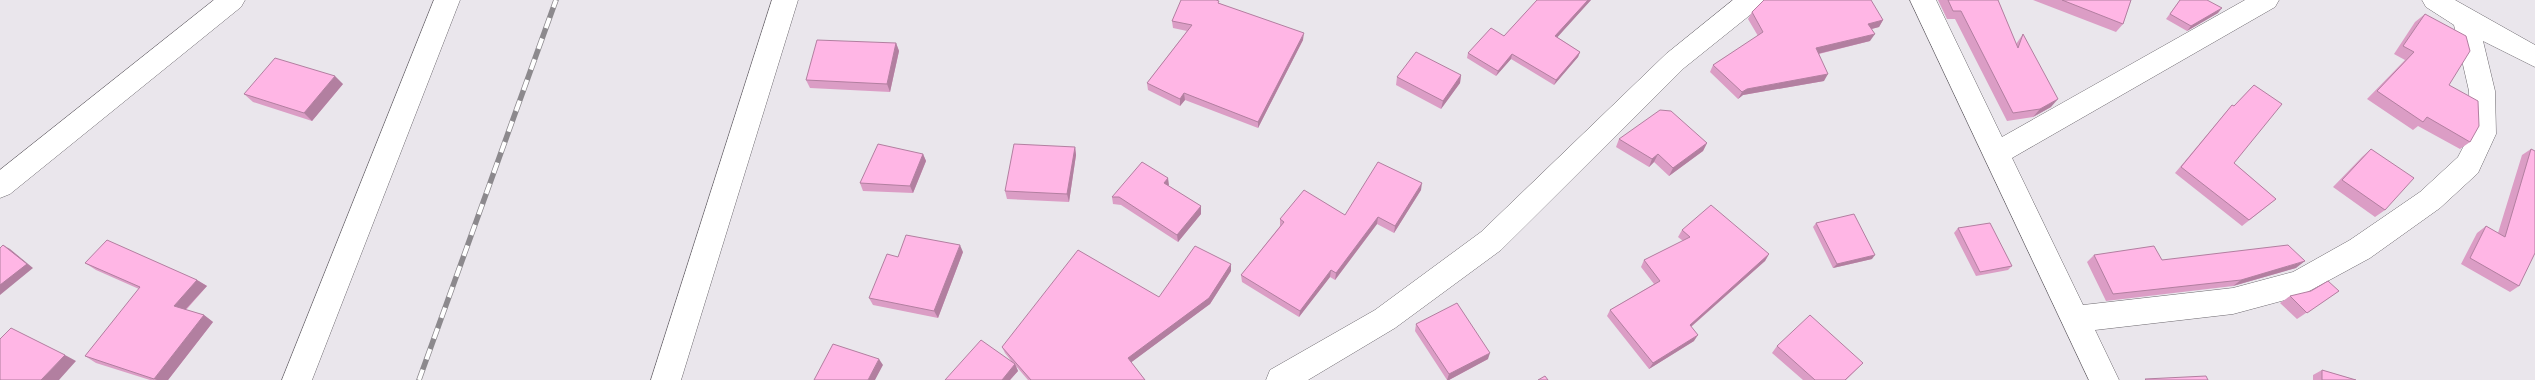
<svg xmlns="http://www.w3.org/2000/svg" width="2535" height="380" font-family="'PT Sans',sans-serif">
  <style>
    .lines { fill: none; stroke-linecap: round; stroke-linejoin: round }
    .minor-casing { stroke: #6d696f; stroke-width: 1 }
    .tertiary-casing { stroke: #6d696f; stroke-width: 1 }
    .minor { fill: #fff; fill-rule: evenodd }
    .tertiary { fill: #fff; fill-rule: evenodd }
    .rail-casing { stroke: #8c898d; stroke-width: 5.5 }
    .rail { stroke: #fff; stroke-width: 4; stroke-dasharray: 11; stroke-linecap: butt }
    .wall { fill: #db9dc5 }
    .shaded-wall { fill: #b27fa0 }
    .building { fill: #ffb6e5; stroke: #b27fa0 }
  </style>
  <rect width="100%" height="100%" fill="#eae6ec"/>
  <g class="lines">
    <defs>
      <path id="minor" d="M214,0H245L241,7L10,194L0,198V170Z
        M772,0H798L681,380H651Z
        M1733,0H1764L1760,7L1684,68L1501,250L1395,328L1308,380H1266L1270,370L1375,310L1481,232L1666,54Z
        M1910,0H1936L2002,137L2245,0H2279L2275,7L2012,158L2083,305L2233,288L2293,272L2350,240L2420,192L2458,157L2470,134L2469,91L2454,25L2426,7L2422,0H2455L2535,45V67L2483,41L2495,91L2496,134L2478,173L2440,208L2370,258L2300,296L2233,314L2095,330L2119,380H2089Z"/>
      <path id="tertiary" d="M434,0H460L312,380H282Z"/>
    </defs>
    <!-- minor casing -->
    <use href="#minor" class="minor-casing"/>
    <!-- tertiary casing -->
    <use href="#tertiary" class="tertiary-casing"/>
    <!-- minor -->
    <use href="#minor" class="minor"/>
    <!-- tertiary -->
    <use href="#tertiary" class="tertiary"/>
    <defs>
      <path id="rail" d="M419,380L556,0"/>
    </defs>
    <!-- rail casing -->
    <use href="#rail" class="rail-casing"/>
    <!-- rail -->
    <use href="#rail" class="rail"/>
  </g>
  <!-- wall -->
  <path class="wall" d="M1537,0H1591L1557,37L1580,52L1578,57L1554,85L1511,59L1496,76L1467,58L1468,53L1504,36Z
    M1938,0H1998L2016,44L2023,34L2051,107L2033,117L2007,121L1955,19H1947Z
    M2033,0H2131L2123,24L2116,32Z
    M2180,0H2207L2218,13L2187,31L2166,19Z
    M1219,3L1303,40L1258,128L1185,100L1180,106L1148,90L1147,83L1187,31L1173,28L1172,21Z
    M1752,12L1883,20L1879,27L1871,29L1870,41L1819,54L1824,81L1743,95L1738,99L1710,72L1713,65L1758,36L1748,19Z
    M2425,14L2449,85L2470,142L2460,149L2418,126L2413,130L2367,99L2405,60L2394,54L2415,22Z
    M896,43L899,51L890,92L810,88L806,80Z
    M1461,75L1460,83L1441,109L1396,85L1397,77Z
    M343,84L312,121L253,102L244,94Z
    M2254,85L2234,163L2276,199L2242,226L2175,173L2226,112L2232,105L2234,106Z
    M1619,139L1707,143L1703,151L1669,176L1654,162L1649,167L1616,147Z
    M1075,147L1076,155L1069,202L1007,199L1005,191Z
    M2371,149L2385,210L2375,217L2333,187L2362,157Z
    M2531,149L2519,286L2510,292L2461,264L2477,233L2486,226L2498,233L2522,155Z
    M923,154L926,161L913,193L863,191L860,183Z
    M1168,178V186L1201,206V214L1178,242L1121,205L1113,204L1112,197Z
    M1421,190L1394,233L1377,224L1335,280L1330,277L1299,317L1242,282L1241,275L1280,226V219L1345,215Z
    M1816,223L1872,259L1833,268L1813,227Z
    M1958,228L2012,266L2008,270L1976,276L1954,233Z
    M1682,230L1769,254L1765,261L1691,327L1694,341L1649,369L1607,316L1610,310L1654,284L1641,267L1644,260L1683,241L1678,237Z
    M963,252L938,318L873,305L869,298L898,257Z
    M2094,255L2162,260L2296,268L2233,286L2106,301L2087,262Z
    M85,263L197,280L207,286L186,310L204,315L213,322L168,380H150L96,363L85,356L139,289L96,270Z
    M1231,271L1210,304L1131,362L1145,380H1028L1016,366L1018,371L1010,380H945L1013,363L1005,353L1002,347L1159,297Z
    M2339,291L2297,319L2280,303L2290,296Z
    M1416,324L1488,359L1449,380H1447L1415,331Z
    M1777,346L1863,363L1846,380H1803L1772,353Z
    M2322,370L2356,380H2313V375Z"/>
  <!-- shaded-wall -->
  <path class="shaded-wall" d="M1588,0H1591L1554,41L1555,36Z
    M2222,8L2218,13L2187,31L2191,26Z
    M1883,20L1879,27L1864,31L1868,24Z
    M1304,33L1303,40L1258,128V122Z
    M1875,34L1870,41L1813,55L1816,48Z
    M896,43L899,51L890,92L887,84Z
    M1580,52L1578,57L1554,85L1556,80Z
    M1512,54L1511,59L1496,76L1498,71Z
    M1828,74L1824,81L1743,95L1738,99L1742,92L1747,89Z
    M1461,75L1460,83L1441,109L1443,101Z
    M335,76L343,84L312,121L304,113Z
    M1184,93L1185,100L1180,106V99Z
    M2058,99L2051,107L2033,117L2040,109Z
    M1707,143L1703,151L1669,176L1673,168Z
    M1075,147L1076,155L1069,202L1067,194Z
    M923,154L926,161L913,193L910,186Z
    M1658,154L1654,162L1649,167L1652,159Z
    M1168,178L1169,185L1164,191V183Z
    M1422,183L1421,190L1394,233L1395,226Z
    M1201,206V214L1178,242L1177,235Z
    M1378,217L1377,224L1335,280L1336,273Z
    M3,245L10,249L33,268L0,295V285Z
    M960,245L963,252L938,318L934,311Z
    M1769,254L1765,261L1686,331L1690,325Z
    M1875,255L1872,259L1833,268L1837,264Z
    M2305,261L2296,268L2233,286L2241,280Z
    M1231,264V271L1210,304L1129,364L1128,358Z
    M1331,270L1330,277L1299,317L1300,311Z
    M197,280L207,286L183,312L174,306Z
    M204,315L213,322L168,380H157L154,379Z
    M1698,335L1694,341L1649,369L1653,363Z
    M1490,353L1488,359L1449,380H1447L1449,374Z
    M65,355L76,361L59,380H41Z
    M879,359L883,365L875,380H868Z
    M1015,364L1018,371L1010,380H1002Z"/>
  <!-- building -->
  <path class="building" d="M1181,0H1216L1219,1L1218,3L1304,33L1258,122L1184,93L1180,99L1147,83L1192,25L1172,21Z
    M1537,0H1588L1555,36L1580,52L1556,80L1512,54L1498,71L1468,53L1491,28L1504,36Z
    M1764,0H1871L1883,20L1868,24L1875,34L1816,48L1828,74L1747,89L1742,92L1713,65L1763,32L1752,12Z
    M1948,0H1998L2018,48L2023,34L2058,99L2040,109L2013,113L1961,11H1953Z
    M2062,0H2131L2123,24Z
    M2180,0H2207L2222,8L2191,26L2170,14Z
    M2425,14L2466,36L2470,51L2449,85L2478,101L2479,126L2470,142L2427,117L2423,122L2377,91L2414,52L2403,46Z
    M817,40L896,43L887,84L806,80Z
    M1416,52L1461,75L1443,101L1397,77Z
    M275,58L335,76L304,113L244,94Z
    M2254,85L2282,104L2234,163L2276,199L2249,220L2181,167L2232,105L2234,106Z
    M1660,110L1671,111L1707,143L1673,168L1658,154L1652,159L1619,139Z
    M878,144L923,154L910,186L860,183Z
    M1014,144L1075,147L1067,194L1005,191Z
    M2371,149L2414,178L2385,210L2342,180Z
    M2531,149L2535,151V253L2519,286L2470,258L2486,226L2505,237Z
    M1142,162L1168,178L1164,183L1201,206L1177,235L1119,197H1112Z
    M1378,162L1422,183L1395,226L1378,217L1336,273L1331,270L1300,311L1241,275L1284,222L1280,219L1304,190L1345,215Z
    M1711,205L1769,254L1690,325L1698,335L1653,363L1610,310L1660,281L1644,260L1690,237L1682,230Z
    M1854,214L1875,255L1837,264L1816,223Z
    M1990,223L2012,266L1980,272L1958,228Z
    M906,235L960,245L934,311L869,298L887,254L898,257Z
    M107,240L197,280L174,306L204,315L154,379L85,356L140,287L85,263Z
    M3,245L27,264L0,285V248Z
    M2288,245L2305,261L2241,280L2113,294L2094,255L2154,246L2162,260Z
    M1195,246L1231,264L1209,298L1128,358L1145,380H1031L1002,347L1078,250L1159,297Z
    M2328,281L2339,291L2307,313L2290,296L2311,291Z
    M1457,303L1490,353L1449,374L1416,324Z
    M1810,315L1863,363L1845,380H1815L1777,346Z
    M11,328L65,355L41,380H0V339Z
    M981,340L1015,364L1002,380H945Z
    M833,344L879,359L868,380H814Z
    M2322,370L2356,380H2322Z
    M1545,376L1548,380H1538Z
    M2206,376L2208,380H2146L2145,379Z"/>
</svg>
